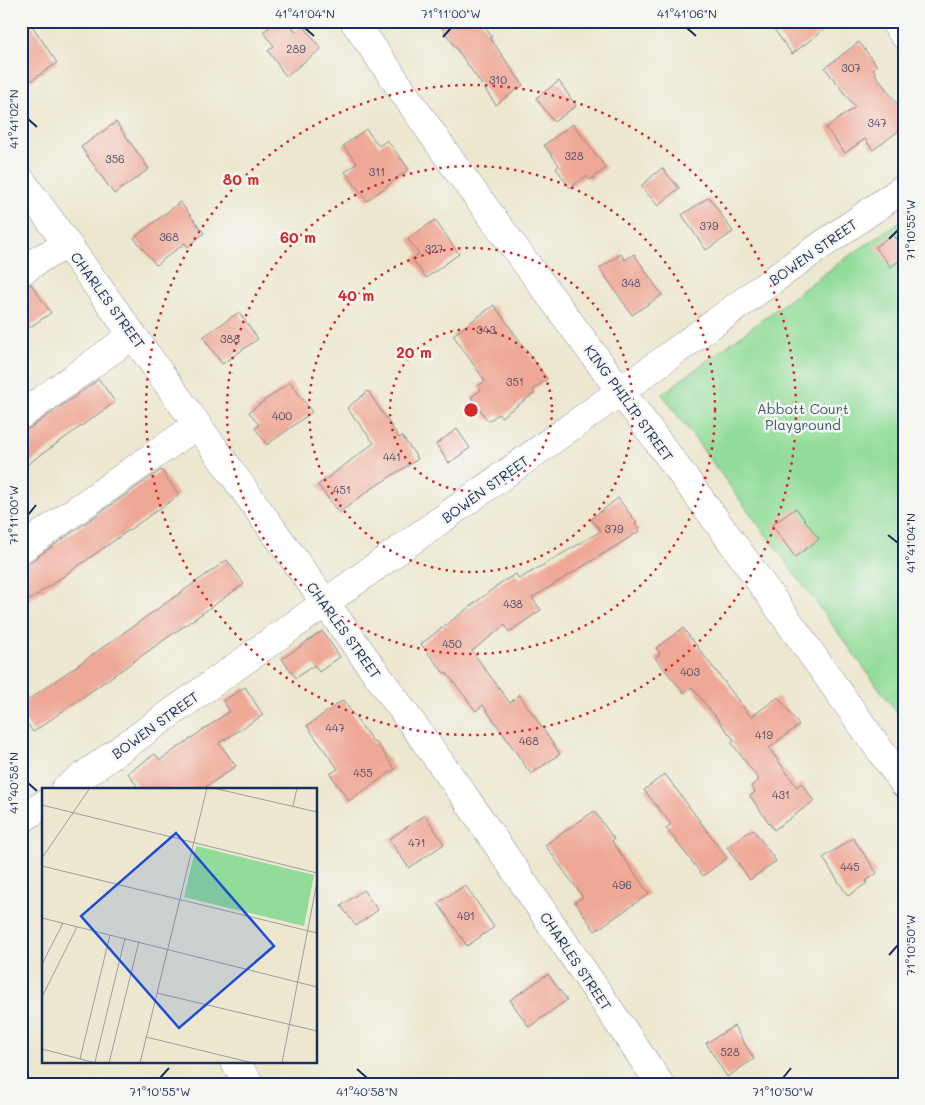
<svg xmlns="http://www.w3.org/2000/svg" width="925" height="1105" font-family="Mali,sans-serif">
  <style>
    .green { fill: #91dc98; stroke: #56867b }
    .building { fill: #efa896 }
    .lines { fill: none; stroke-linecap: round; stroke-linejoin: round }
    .minor-casing { stroke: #848b96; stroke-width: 29 }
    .minor { stroke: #fff; stroke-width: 28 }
    .ticks { fill: none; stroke: #1b2f5e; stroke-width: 2 }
    .ring { fill: none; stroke: #d62828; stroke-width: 2.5; stroke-dasharray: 2.5 5 }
    .labels { text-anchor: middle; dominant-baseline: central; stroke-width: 5; stroke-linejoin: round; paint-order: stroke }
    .number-label { font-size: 11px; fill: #504d6c }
    .street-label { font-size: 14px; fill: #1b2f5e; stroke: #f6f6f2 }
    .park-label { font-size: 14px; fill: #385a6c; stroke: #f6f6f2 }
    .inset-road { fill: none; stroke: #989da1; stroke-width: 1 }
    .view { fill: #1d4ed8; fill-opacity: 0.15; stroke: #1d4ed8; stroke-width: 2.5 }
    .inset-edge { fill: none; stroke: #1b2f5e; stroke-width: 2.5 }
    .centre { fill: #d62828; stroke: #f6f6f2; stroke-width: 2.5 }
    .ring-label { font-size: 15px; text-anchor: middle; font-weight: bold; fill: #d62828; stroke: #f6f6f2; stroke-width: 5; stroke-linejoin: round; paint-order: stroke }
    .neatline { fill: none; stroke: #1b2f5e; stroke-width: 2 }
    .ticks-label { font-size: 12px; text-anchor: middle; fill: #1b2f5e }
  </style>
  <rect width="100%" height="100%" fill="#f6f6f2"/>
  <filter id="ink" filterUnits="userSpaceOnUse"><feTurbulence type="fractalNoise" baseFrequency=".02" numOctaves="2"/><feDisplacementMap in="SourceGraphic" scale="10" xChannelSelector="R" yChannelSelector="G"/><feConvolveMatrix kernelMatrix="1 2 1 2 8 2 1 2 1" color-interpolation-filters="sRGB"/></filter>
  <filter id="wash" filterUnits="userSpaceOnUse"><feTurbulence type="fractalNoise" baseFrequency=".0096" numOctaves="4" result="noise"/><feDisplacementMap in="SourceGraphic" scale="20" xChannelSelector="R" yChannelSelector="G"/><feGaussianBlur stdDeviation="1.12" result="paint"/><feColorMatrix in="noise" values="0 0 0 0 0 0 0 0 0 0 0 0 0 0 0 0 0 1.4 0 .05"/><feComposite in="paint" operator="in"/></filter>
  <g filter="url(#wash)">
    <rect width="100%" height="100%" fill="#ece7ce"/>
    <!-- green -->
    <path class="green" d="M904,219V722L662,394L843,260Z"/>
    <g id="blocks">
      <!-- building -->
      <path class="building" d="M21,21H29L57,63L31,81L21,66Z
        M277,21H288L296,32L304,26L321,49L286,76L268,51L274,46L263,32Z
        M437,21H481L492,37L490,38L523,85L496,105Z
        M768,21H835L792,54Z
        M859,42L877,66L873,69L876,73L875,74L904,113V127L873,150L865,139L845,153L826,128L855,107L825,68Z
        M559,81L576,106L554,122L536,98Z
        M116,122L149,169L114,194L81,147Z
        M573,124L606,168L590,180L586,176L570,188L556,168L559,165L544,145Z
        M366,129L379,146L387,140L409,169L367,201L345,172L357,163L343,146Z
        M662,168L679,188L658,206L641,186Z
        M709,197L733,232L706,250L682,215Z
        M180,202L204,233L188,247L185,243L156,265L134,238Z
        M435,220L459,254L426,278L412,259L419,254L408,239Z
        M893,234L904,249V257L891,267L875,247Z
        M621,254L625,260L634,254L662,295L632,315L600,268Z
        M31,284L51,313L21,333V287Z
        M494,305L547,379L533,390L535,393L501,417L499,414L488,421L471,397L481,390L478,386L485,381L453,335Z
        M239,312L258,339L222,364L203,337Z
        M99,379L115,402L21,469V430L30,428Z
        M290,382L312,412L267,445L255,428L259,425L249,412Z
        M368,391L399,438L402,436L418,459L368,491L339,513L318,485L374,443L347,408Z
        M457,429L470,448L449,463L436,444Z
        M161,470L179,495L21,606V566L30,562Z
        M618,498L637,523L635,524L640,531L532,598L541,610L509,632L505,625L472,651L510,703L519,694L560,754L531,774L483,705L476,711L446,672L444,673L421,644L502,582L516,574L519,579L601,531L591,519Z
        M796,508L819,539L795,557L772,525Z
        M227,560L244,584L33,732L21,715V705Z
        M683,628L751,717L778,697L799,725L769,748L797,787L801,783L814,801L774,830L750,796L755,792L751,786L759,780L731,742L734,740L692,687L684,693L655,658L660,654L656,648Z
        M322,631L340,657L319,672L314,665L296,678L282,659Z
        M245,687L263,715L219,743L236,766L203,789H139L128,773L155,754L160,760L230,711L223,701Z
        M343,700L374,743L376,742L395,769L349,801L330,774L338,769L307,726Z
        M665,774L727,858L703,876L666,828L671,824L644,790Z
        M594,811L614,839L612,841L649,894L595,931L575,902L583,897L545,845Z
        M425,815L444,844L409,868L389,839Z
        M753,829L776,861L750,880L727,847Z
        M853,838L877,873L866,881L867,883L848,896L823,858Z
        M465,885L494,927L467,946L438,903Z
        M363,890L378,910L356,926L341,906Z
        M548,974L567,1000L529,1027L510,1000Z
        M734,1026L754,1059L727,1077L706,1043Z"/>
    </g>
  </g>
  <g filter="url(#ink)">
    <use href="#blocks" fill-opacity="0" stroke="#848b96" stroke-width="1"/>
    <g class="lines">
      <defs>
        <path id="minor" d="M354,21L458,171L732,542L904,784
          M894,21L904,35
          M21,180L463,794L660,1084
          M21,272L41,258L68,245
          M21,415L133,335
          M21,549L197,425
          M65,789L621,391L799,261L904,188
          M21,820L44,804
          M234,1061L250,1084"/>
      </defs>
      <!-- minor casing -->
      <use href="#minor" class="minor-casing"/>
      <!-- minor -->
      <use href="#minor" class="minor"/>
    </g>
  </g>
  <!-- ticks -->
  <path class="ticks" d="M305,28L314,36M687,28L696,36M443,37L451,28M28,119L37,127M889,239L898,230M28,515L36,505M888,535L898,543M28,783L37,791M889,955L898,945M357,1069L367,1078M160,1078L169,1068M783,1078L791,1068"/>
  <!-- distance rings -->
  <g class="ring">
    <circle cx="471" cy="410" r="81"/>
    <circle cx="471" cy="410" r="162"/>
    <circle cx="471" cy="410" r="244"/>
    <circle cx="471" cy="410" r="325"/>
  </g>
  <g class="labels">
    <!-- number labels -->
    <g class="number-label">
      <text x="296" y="48">289</text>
      <text x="851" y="67">307</text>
      <text x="498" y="79">310</text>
      <text x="877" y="122">347</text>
      <text x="574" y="155">328</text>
      <text x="115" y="158">356</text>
      <text x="377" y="171">311</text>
      <text x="709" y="225">379</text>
      <text x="169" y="236">368</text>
      <text x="434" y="248">327</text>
      <text x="631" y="282">348</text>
      <text x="486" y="329">343</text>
      <text x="230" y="338">388</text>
      <text x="515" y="381">351</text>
      <text x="282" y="415">400</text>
      <text x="392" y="456">441</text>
      <text x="342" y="489">451</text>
      <text x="614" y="528">379</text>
      <text x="513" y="603">438</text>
      <text x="452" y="643">450</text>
      <text x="690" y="671">403</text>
      <text x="335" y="727">447</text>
      <text x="764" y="734">419</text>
      <text x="529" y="740">468</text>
      <text x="363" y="772">455</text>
      <text x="781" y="794">431</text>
      <text x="417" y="842">471</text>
      <text x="850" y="866">445</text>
      <text x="622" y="884">496</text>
      <text x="466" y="915">491</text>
      <text x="730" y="1051">528</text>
    </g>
    <!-- street labels -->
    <g class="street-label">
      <text transform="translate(813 252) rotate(-35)">BOWEN STREET</text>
      <text transform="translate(108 300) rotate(54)">CHARLES STREET</text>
      <text transform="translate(629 403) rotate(54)">KING PHILIP STREET</text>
      <text transform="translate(485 489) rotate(-36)">BOWEN STREET</text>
      <text transform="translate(344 630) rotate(54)">CHARLES STREET</text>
      <text transform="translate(155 725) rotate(-36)">BOWEN STREET</text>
      <text transform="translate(576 961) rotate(56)">CHARLES STREET</text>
    </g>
    <!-- park labels -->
    <g class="park-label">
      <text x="803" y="408">Abbott Court<tspan x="803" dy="16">Playground</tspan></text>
    </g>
  </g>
  <!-- overview -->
  <g transform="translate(42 788)">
    <rect width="275" height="275" fill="#ece7ce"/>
    <path d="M154,58L272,87L262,138L142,109Z" fill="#91dc98"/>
    <path class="inset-road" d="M171,0L275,24M0,17L275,85M251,18L255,0M0,70L48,0M0,78L275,145M0,130L275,199M0,176L21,135M115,205L275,243M0,209L35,139M104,249L211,275M0,261L54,275M38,271L68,147M53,274L83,150M67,275L97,153M98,275L165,0M240,275L275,94"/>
    <path class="view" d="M134,45L232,158L137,240L39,128Z"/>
    <rect width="275" height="275" class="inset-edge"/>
  </g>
  <circle cx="471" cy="410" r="8" class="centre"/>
  <g class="ring-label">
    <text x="241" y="185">80 m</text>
    <text x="298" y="243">60 m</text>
    <text x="356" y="301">40 m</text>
    <text x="414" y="358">20 m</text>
  </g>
  <!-- margin -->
  <rect width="925" height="1105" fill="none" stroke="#f6f6f2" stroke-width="55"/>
  <rect x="28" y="28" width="870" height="1050" class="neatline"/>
  <g class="ticks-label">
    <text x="305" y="18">41°41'04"N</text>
    <text x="451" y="18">71°11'00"W</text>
    <text x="687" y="18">41°41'06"N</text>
    <text transform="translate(14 119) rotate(-90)" y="4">41°41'02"N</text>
    <text transform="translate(911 230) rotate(-90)" y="4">71°10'55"W</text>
    <text transform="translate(14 515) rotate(-90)" y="4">71°11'00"W</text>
    <text transform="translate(911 543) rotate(-90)" y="4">41°41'04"N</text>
    <text transform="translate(14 783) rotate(-90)" y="4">41°40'58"N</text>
    <text transform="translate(911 945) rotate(-90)" y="4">71°10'50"W</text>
    <text x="160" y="1096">71°10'55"W</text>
    <text x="367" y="1096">41°40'58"N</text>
    <text x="783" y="1096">71°10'50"W</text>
  </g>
</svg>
